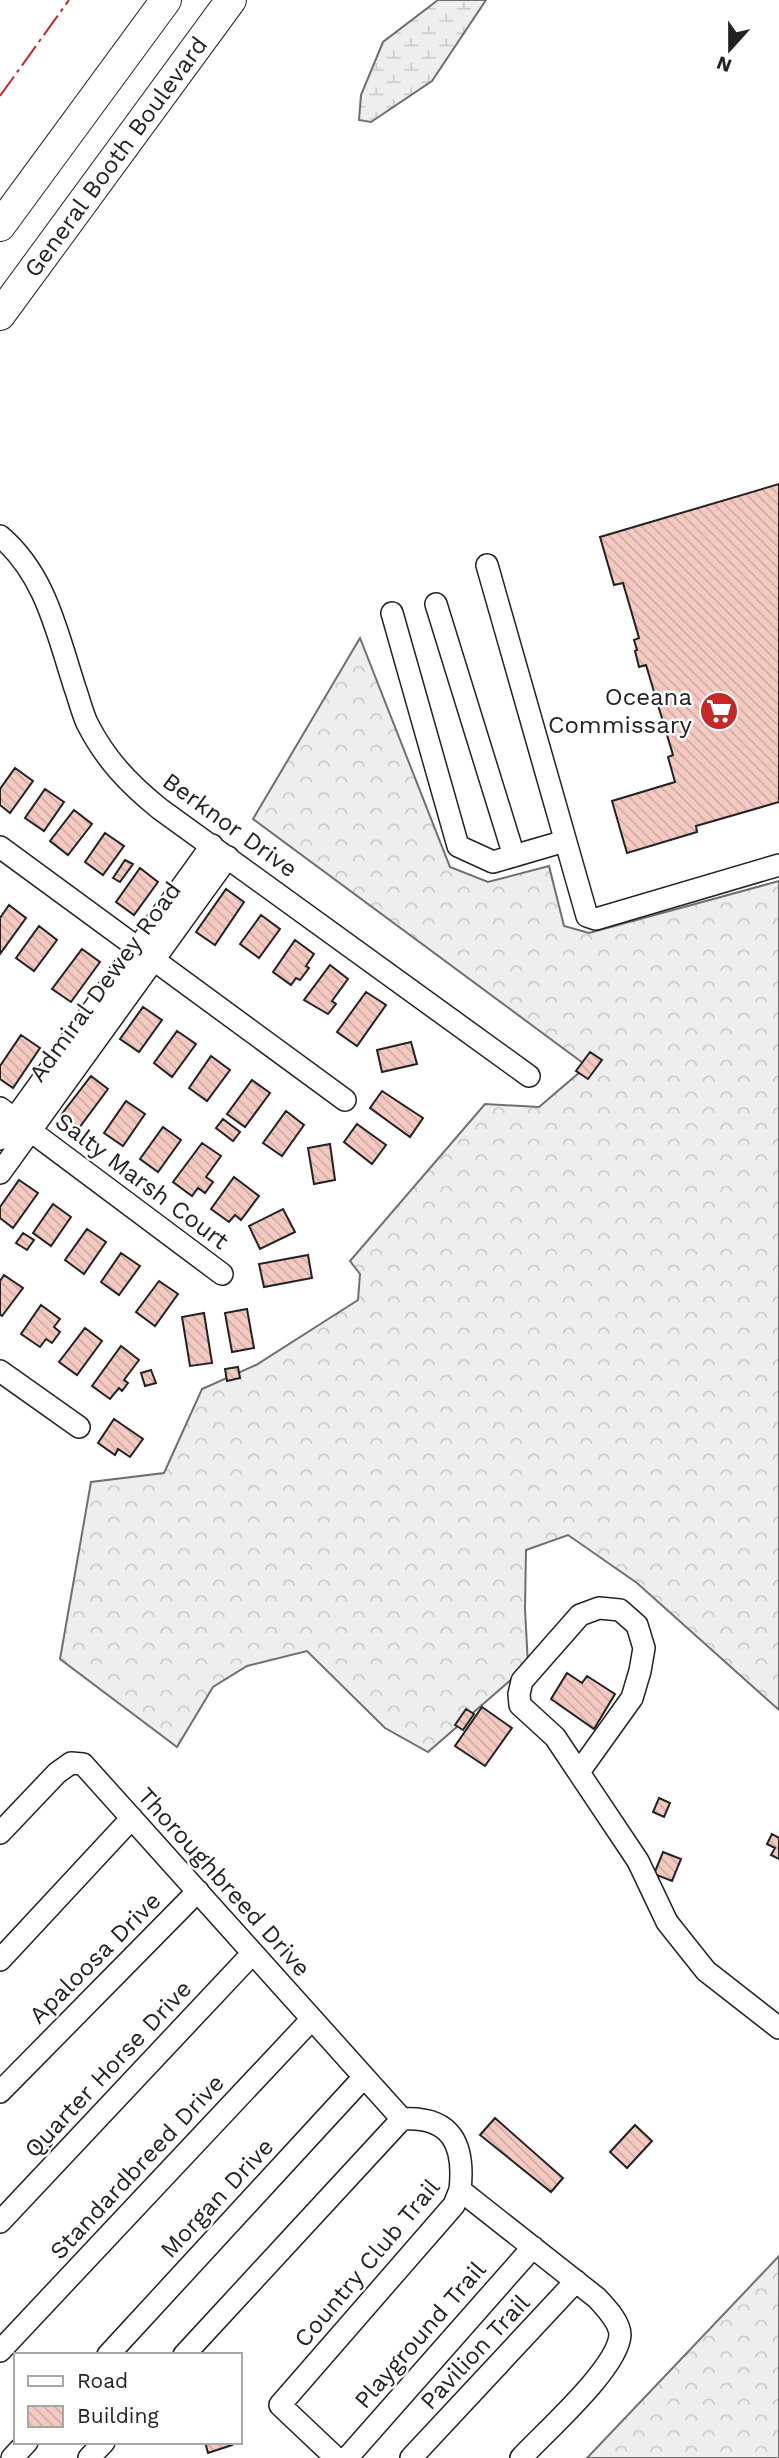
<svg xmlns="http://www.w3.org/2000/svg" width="779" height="2458" font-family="'Work Sans',sans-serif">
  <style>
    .forest { fill: url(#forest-crowns); stroke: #6f6f6f; stroke-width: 2 }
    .wetland { fill: url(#wetland-marsh); stroke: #6f6f6f; stroke-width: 2 }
    .building { fill: url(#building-back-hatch); stroke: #222; stroke-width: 2 }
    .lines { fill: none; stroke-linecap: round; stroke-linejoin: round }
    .minor-casing { stroke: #222; stroke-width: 24 }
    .highway-casing { stroke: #222; stroke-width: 32 }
    .minor { stroke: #fff; stroke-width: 21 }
    .highway { stroke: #fff; stroke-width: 30 }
    .power { stroke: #c62828; stroke-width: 2; stroke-dasharray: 24 5 3.5 5; stroke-linecap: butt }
    .labels { text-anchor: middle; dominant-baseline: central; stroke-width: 5; stroke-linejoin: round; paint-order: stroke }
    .street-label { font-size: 24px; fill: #222; stroke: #fff }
    .poi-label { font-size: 24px; fill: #222; stroke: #fff; text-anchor: end }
  </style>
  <defs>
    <pattern id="forest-crowns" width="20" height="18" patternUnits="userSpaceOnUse" patternTransform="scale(1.75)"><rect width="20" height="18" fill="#eee"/><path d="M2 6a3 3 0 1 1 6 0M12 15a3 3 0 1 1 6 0" fill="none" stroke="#ccc"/></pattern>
    <pattern id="wetland-marsh" width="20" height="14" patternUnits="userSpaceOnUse" patternTransform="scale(1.75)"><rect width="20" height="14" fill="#eee"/><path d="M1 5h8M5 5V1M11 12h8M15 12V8" fill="none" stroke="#ccc"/></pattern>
    <pattern id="building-back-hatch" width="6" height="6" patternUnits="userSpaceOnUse" patternTransform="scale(1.75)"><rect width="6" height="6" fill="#f3c9c0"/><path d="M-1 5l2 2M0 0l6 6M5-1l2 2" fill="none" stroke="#d0aca5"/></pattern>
  </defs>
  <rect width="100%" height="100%" fill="#fff"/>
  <!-- forest -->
  <path class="forest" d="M360,638L450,867L488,882L549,866L564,926L589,933L779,881V1710L637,1583L568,1535L526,1550L525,1609L528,1665L428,1752L385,1728L307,1651L247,1666L213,1687L177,1747L60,1659L91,1482L164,1473L202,1389L256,1365L358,1300L360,1274L350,1261L485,1104L539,1107L587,1066L253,819Z
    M779,2256V2458H587Z"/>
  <!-- wetland -->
  <path class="wetland" d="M438,0H486L432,81L371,122L359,120L361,95L383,42Z"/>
  <!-- building -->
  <path class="building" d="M779,484V802L696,826L697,832L627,853L612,801L675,782L668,757L673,755L646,665L639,667L635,651L637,650L634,640L639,638L623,583L614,585L600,537Z
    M15,768L33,781L10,813L0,805V789Z
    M45,789L64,802L44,831L25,818Z
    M74,810L92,824L68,855L50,841Z
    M105,833L124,846L103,875L85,862Z
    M125,860L133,864L120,882L113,878Z
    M140,868L158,882L134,915L116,902Z
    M226,889L244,902L215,945L196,932Z
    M9,905L26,918L0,954V918Z
    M261,915L280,929L259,958L240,944Z
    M39,926L57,940L34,971L16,958Z
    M295,940L314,954L306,966L309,968L300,980L296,978L291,985L273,972Z
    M82,949L100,962L71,1002L52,989Z
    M330,965L348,979L332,1001L336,1004L328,1014L304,1000Z
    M366,992L386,1005L357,1046L337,1032Z
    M143,1007L162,1020L139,1052L120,1039Z
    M177,1031L196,1044L172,1077L154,1063Z
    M21,1035L40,1048L13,1088L0,1079V1066Z
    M411,1042L417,1064L382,1072L377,1050Z
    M590,1052L602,1060L588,1079L576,1071Z
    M211,1056L230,1070L207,1101L189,1088Z
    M91,1076L108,1089L79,1128L61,1115Z
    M252,1080L270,1093L245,1127L227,1114Z
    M382,1091L423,1118L410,1137L370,1108Z
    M126,1101L145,1114L123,1146L104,1133Z
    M286,1111L304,1125L282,1156L263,1143Z
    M223,1119L240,1132L233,1141L216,1128Z
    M357,1124L386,1145L372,1164L344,1142Z
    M163,1127L181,1140L158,1172L140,1159Z
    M202,1143L221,1156L206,1177L213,1182L205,1193L198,1188L192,1196L173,1182Z
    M330,1144L335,1180L314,1184L308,1148Z
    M234,1177L259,1196L241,1220L235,1215L229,1222L211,1209Z
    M19,1180L38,1193L13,1228L0,1218V1207Z
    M53,1204L71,1217L51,1246L33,1233Z
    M283,1209L295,1232L260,1249L249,1226Z
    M87,1229L106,1242L84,1274L65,1260Z
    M23,1233L34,1240L27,1250L16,1243Z
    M121,1253L140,1266L119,1295L101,1282Z
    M308,1255L312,1278L264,1287L259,1264Z
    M4,1275L23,1288L2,1316L0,1315V1281Z
    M159,1281L178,1294L155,1326L136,1312Z
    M41,1305L60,1319L54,1327L60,1332L52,1343L46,1339L40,1347L21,1334Z
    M247,1309L254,1348L232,1352L225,1313Z
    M204,1313L212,1363L190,1366L182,1317Z
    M85,1328L102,1341L77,1375L59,1362Z
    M121,1346L139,1360L124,1380L128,1383L122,1391L119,1388L110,1399L92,1386Z
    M238,1367L240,1378L227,1381L225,1369Z
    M151,1370L156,1383L145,1386L141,1373Z
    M114,1419L143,1439L130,1457L118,1449L115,1455L98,1443Z
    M567,1673L582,1683L587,1676L615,1694L594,1729L551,1699Z
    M482,1707L512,1728L485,1766L455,1746Z
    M466,1709L474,1714L463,1730L455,1725Z
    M659,1798L670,1803L664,1817L653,1812Z
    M772,1834L779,1838V1859L771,1855L775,1848L767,1844Z
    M663,1852L681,1859L672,1881L654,1874Z
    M495,2118L563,2178L551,2192L480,2135Z
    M635,2125L652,2141L627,2168L610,2152Z
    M41,2135L52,2144L45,2153L34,2145Z
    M205,2442H231L232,2445L208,2453Z"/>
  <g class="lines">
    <defs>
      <path id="minor" d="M0,536C46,575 57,633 75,688C79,699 82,712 87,723C105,759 129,784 160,809L529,1076
        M487,565L587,916L596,919L779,865
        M436,604L514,856
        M392,613L458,846L493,862L565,841
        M0,847L345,1100
        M0,1108L222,1274
        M0,1139L212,845
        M0,1173L228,857
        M0,1371L79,1427
        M579,1772L632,1698L640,1671L644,1648L637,1625L620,1610L599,1608L580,1615L522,1681L519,1694L520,1705L555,1737L638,1861L667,1922L706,1971L779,2028
        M0,1833L57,1773L71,1763L83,1764L402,2119
        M0,1960L132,1818
        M0,2092L198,1891
        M0,2222L253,1953
        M0,2351L312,2019
        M108,2355L364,2077
        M184,2355L402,2119C452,2116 465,2145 460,2190
        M12,2458L27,2442
        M89,2458L104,2442
        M336,2458L280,2405L454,2205L460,2190L597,2298C606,2308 620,2322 620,2335C618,2368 545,2432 521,2458
        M347,2458L533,2247
        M411,2458L576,2281"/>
      <g id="highway">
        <path d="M0,226L166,0"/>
        <path id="s1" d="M0,315L231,0"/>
      </g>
    </defs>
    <!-- minor casing -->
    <use href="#minor" class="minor-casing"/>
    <!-- highway casing -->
    <use href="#highway" class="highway-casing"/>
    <!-- minor -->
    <use href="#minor" class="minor"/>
    <!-- highway -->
    <use href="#highway" class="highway"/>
    <!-- power -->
    <path class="power" d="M0,96L69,0"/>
  </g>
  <!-- icons -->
  <defs>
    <symbol id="supermarket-disc" viewBox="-11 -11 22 22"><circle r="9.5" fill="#c62828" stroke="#fff"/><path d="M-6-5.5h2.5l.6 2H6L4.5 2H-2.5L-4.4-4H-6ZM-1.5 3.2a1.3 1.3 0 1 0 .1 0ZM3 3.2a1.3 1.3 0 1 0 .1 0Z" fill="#fff"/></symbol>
  </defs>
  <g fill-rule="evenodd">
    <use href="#supermarket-disc" x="697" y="689" width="44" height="44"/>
  </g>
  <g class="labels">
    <!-- street labels -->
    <g class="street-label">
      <text stroke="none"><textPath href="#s1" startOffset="196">General Booth Boulevard</textPath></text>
      <text transform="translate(230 825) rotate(36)">Berknor Drive</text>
      <text transform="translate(105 982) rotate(-54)">Admiral Dewey Road</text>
      <text transform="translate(142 1181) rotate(37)">Salty Marsh Court</text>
      <text transform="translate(224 1882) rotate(48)">Thoroughbreed Drive</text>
      <text transform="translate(95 1958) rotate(-45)">Apaloosa Drive</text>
      <text transform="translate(108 2069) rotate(-47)">Quarter Horse Drive</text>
      <text transform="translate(137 2167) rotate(-47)">Standardbreed Drive</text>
      <text transform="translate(217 2198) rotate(-47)">Morgan Drive</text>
      <text transform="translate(367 2263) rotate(-50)">Country Club Trail</text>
      <text transform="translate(420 2335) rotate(-49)">Playground Trail</text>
      <text transform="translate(475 2352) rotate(-47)">Pavilion Trail</text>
    </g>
    <!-- poi labels -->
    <g class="poi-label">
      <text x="692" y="697">Oceana<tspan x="692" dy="28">Commissary</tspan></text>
    </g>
  </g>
  <!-- legend -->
  <rect x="14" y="2353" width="228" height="91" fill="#ffffff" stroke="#a7a7a7" stroke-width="2"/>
  <rect x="28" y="2376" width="35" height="10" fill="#ffffff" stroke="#a7a7a7" stroke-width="2"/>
  <text x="77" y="2388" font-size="21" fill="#222222">Road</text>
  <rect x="28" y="2406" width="35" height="21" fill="url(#building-back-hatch)" stroke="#a7a7a7" stroke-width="2"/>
  <text x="77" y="2423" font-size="21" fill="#222222">Building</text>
  <!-- north arrow -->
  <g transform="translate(730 49) rotate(201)" stroke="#ffffff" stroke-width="5" paint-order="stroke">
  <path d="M0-5L12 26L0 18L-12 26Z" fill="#222222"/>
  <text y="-10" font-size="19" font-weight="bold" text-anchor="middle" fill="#222222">N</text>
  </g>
</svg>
